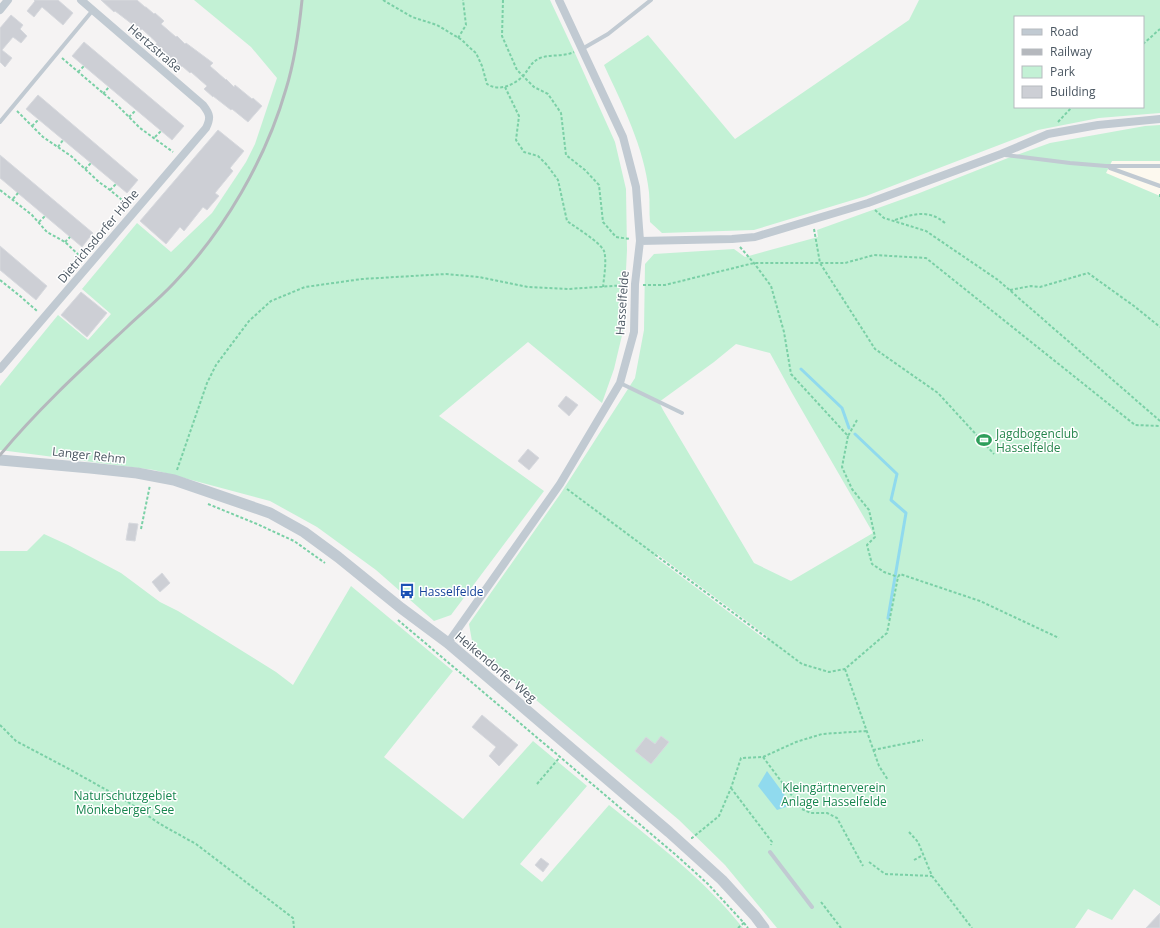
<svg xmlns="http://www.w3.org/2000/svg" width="1160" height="928" font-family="'Open Sans',sans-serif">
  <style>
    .commercial { fill: #fdf9ef }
    .green { fill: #c3f1d5; fill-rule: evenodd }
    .water { fill: #90daee }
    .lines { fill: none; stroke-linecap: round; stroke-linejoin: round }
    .stream { stroke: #90daee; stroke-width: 3 }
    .building { fill: #cdcfd5; stroke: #d7d9de }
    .path { stroke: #7ad0a6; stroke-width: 2; stroke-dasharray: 3 2; stroke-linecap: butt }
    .service { stroke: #c1cad2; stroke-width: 4 }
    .minor { stroke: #c1cad2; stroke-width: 8 }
    .tertiary { stroke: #c1cad2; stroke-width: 11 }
    .rail { stroke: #b5b8bd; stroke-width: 3 }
    .labels { text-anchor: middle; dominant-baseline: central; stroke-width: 3; stroke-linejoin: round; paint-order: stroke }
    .street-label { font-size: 12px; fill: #4a5661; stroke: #fff }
    .leisure-label { font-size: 12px; fill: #27864d; stroke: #fff; text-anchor: start }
    .transit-label { font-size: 12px; fill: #164399; stroke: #fff; text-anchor: start }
    .park-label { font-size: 12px; fill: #17864f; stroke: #fff }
  </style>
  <rect width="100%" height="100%" fill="#f5f3f3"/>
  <!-- commercial -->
  <path class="commercial" d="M1112,161H1160V196L1106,173Z"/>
  <!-- green -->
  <path class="green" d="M194,0H550L574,51L615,142L626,189L627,250L623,331L614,369L602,403L528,342L439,416L544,491L451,615L434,621L376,570L317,527L270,501L154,470L0,450V386L58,315L88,340L111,314L82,289L137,223L171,252L212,213L246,162L255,144L277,78L251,47Z
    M919,0H1160V113L1099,118L1038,130L866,196L754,230L662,233L650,222C649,212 650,202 649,192C644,147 623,106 604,65L648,35L735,139L909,20ZM1015,17H1143V107H1015Z
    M1160,125V161H1112L1106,173L1160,196V906L1134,889L1112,920L1088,909L1075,928H777L725,865L679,820L473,647L469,624L561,493L635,378L644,330L645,264L654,254L734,249L745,257L818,237L817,230L917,194L1008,158L1050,143L1145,126ZM736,344L770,353L792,393L873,533L791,581L754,563L663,410L659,402L714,362ZM657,554L767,636L766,640L655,557Z
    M44,534L68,545L121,573L160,602L178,611L276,672L293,685L351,586L453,671L384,757L463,819L533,741L587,786L520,864L542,882L609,805C656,843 705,880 743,928H0V551H27Z"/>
  <!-- water -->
  <path class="water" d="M767,771L792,805L777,810L758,786Z"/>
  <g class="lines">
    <!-- stream -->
    <path class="stream" d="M801,369L842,408L849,428
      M855,434L897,474L891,500L906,513L888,618"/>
  </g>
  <!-- building -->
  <path class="building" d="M34,0H58L73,13L63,25L42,7L34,17L27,11L35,1Z
    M101,0H137L145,7H146L154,14L155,13L164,21L161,24L176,37L177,36L185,44L186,43L213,63L210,66L226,80V79L234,87L235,85L252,99L253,98L262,106L248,122L232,109L231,110L213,96V97L204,89L207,86L191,72L190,73L182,66L181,67L164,53L163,54L154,46L157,43L142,29L141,30L133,23L132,24L115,11L114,12Z
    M11,15L23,25L20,29L27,36L21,43L13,37L2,50L12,58L5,67L0,62V28Z
    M84,42L184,126L172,140L72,56Z
    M38,95L138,180L127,193L26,109Z
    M218,130L244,151L230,168L233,171L215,193L219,196L207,210L203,207L184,231L180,227L166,244L140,221Z
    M0,155L93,233L82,247L0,178Z
    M0,246L47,286L36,300L0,270Z
    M81,292L107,313L87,337L61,315Z
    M566,396L578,405L569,416L558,406Z
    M528,449L539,458L529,470L518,461Z
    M129,523L138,524L135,541L126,540Z
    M162,573L170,583L160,592L152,582Z
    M482,715L518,745L499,766L489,756L496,747L472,727Z
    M661,736L669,742L651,764L635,751L646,737L655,744Z
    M541,858L549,864L543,872L535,865Z
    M1160,913V928H1146Z"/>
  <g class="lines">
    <!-- path -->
    <path class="path" d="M383,0L412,17L437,25L462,40L469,47L476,53L482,66L487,84C499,92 514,85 523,76C530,68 530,63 540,58C551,54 563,57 574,52
      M503,0L502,36L517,70L534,87L548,94L561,113L566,155L585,170L599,185L603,222L616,237L630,239
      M458,38L466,25L463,0
      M1143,44L1160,29
      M62,58L116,104L140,128L173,152
      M78,72L84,66
      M505,87L519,116L516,140L524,152L538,156L547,165L558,180L567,221C575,227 600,242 604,251C607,260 604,277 603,287
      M103,94L109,87
      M17,111L43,137L71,156L99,182L110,190L128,205
      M129,117L136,110
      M1058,122L1072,107
      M32,126L39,119
      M155,137L161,131
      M58,147L63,140
      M85,169L91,163
      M0,190L32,215L47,232L65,242L82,258
      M110,190L116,184
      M1160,194V199
      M13,199L18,193
      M875,210L884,218L926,231L998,280L1160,421
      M895,220C914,214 928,209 945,223
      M39,222L45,216
      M814,229L820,263L875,349L938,393L994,454
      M65,242L70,237
      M740,247L754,263L771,286L784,332L791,374L848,436L857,420
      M0,280L20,296L37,311
      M643,285H665L754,263H845L874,255L926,258L1135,425L1160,426
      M1010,290L1031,286L1040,287L1088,273L1134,306L1160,327
      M848,436L842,467L852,489L869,510L875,537L867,545L872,564L884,572L898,577
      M177,470L207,383L216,365L249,321L271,301L305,287L362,279L446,274L479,277L528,287L568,289L627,285
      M567,489L802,664L829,672L845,669L887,633L898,577L900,574L980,601L1059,638
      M208,504L257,524L294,541L325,563
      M141,529L150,485
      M398,620L676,855L708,884L744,923L748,928
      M845,669L879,766L888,780
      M0,725L16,741L69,769L128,802L160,824L196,844L293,918L294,928
      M873,750L923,740
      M763,757L802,809L811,813H827L837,818L863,866
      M537,784L560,757
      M731,788L772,842L771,845
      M909,832L918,842L932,876L972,928
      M691,838H692L719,816L731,788L741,758L763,757L796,742L822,734L867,731
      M914,860L923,855
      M869,862L885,874L932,876
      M821,902L841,928
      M738,928L745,922"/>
    <!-- service -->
    <path class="service" d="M582,49L608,34L651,0
      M0,122L93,10
      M1005,155L1070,163L1106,166H1160
      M1110,168L1160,186
      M620,383L682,413
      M770,852L812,907"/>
    <!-- minor -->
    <path class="minor" d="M0,10L8,0
      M640,241L732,239L755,237L868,203L1001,154L1048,134L1098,125L1160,119
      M0,369L206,128C211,118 210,114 203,105L81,0
      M448,643L560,484L620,383L634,332L635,284L640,241L636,187L623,137L559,0"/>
    <!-- tertiary -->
    <path class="tertiary" d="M0,460L90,468L137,473L174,480L270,513L304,532L338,557L401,608L448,643L669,832L722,880L755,916L764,928"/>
    <!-- rail -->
    <path class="rail" d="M0,455C39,408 83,368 127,327C143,312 159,299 174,283C224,231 266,159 286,89C295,60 299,30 302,0"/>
  </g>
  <!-- icons -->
  <defs>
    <symbol id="stadium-bare" viewBox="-9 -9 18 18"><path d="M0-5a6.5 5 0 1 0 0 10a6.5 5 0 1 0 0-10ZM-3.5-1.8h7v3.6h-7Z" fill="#2e9e5b" stroke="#fff" stroke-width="2.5" paint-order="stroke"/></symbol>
    <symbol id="bus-bare" viewBox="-9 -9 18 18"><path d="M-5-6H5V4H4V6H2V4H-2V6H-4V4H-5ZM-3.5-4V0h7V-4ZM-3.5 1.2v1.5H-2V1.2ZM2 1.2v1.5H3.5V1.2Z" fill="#1a4fb4" stroke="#fff" stroke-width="2.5" paint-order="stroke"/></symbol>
  </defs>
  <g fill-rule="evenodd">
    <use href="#stadium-bare" x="973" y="429" width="22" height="22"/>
    <use href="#bus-bare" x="396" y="580" width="22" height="22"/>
  </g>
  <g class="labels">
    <!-- street labels -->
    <g class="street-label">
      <text transform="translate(155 48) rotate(41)">Hertzstraße</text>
      <text transform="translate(98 236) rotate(-50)">Dietrichsdorfer Höhe</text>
      <text transform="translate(622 303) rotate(-86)">Hasselfelde</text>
      <text transform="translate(89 455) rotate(6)">Langer Rehm</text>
      <text transform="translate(496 667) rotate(40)">Heikendorfer Weg</text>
    </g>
    <!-- leisure labels -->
    <g class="leisure-label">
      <text x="996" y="433">Jagdbogenclub<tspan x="996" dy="14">Hasselfelde</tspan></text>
    </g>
    <!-- transit labels -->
    <g class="transit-label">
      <text x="419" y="591">Hasselfelde</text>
    </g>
    <!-- park labels -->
    <g class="park-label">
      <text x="834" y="787">Kleingärtnerverein<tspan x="834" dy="14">Anlage Hasselfelde</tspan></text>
      <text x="125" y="795">Naturschutzgebiet<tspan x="125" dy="14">Mönkeberger See</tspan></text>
    </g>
  </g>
  <!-- legend -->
  <rect x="1014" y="16" width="130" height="92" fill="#ffffff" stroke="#b7bbc0"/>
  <rect x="1022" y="29" width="20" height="6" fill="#c1cad2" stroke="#b7bbc0"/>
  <text x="1050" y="36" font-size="12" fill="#4a5661">Road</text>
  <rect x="1022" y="49" width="20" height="6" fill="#b5b8bd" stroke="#b7bbc0"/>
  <text x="1050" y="56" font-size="12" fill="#4a5661">Railway</text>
  <rect x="1022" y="66" width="20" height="12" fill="#c3f1d5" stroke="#b7bbc0"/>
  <text x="1050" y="76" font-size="12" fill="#4a5661">Park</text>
  <rect x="1022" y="86" width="20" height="12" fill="#cdcfd5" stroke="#b7bbc0"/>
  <text x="1050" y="96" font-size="12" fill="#4a5661">Building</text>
</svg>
